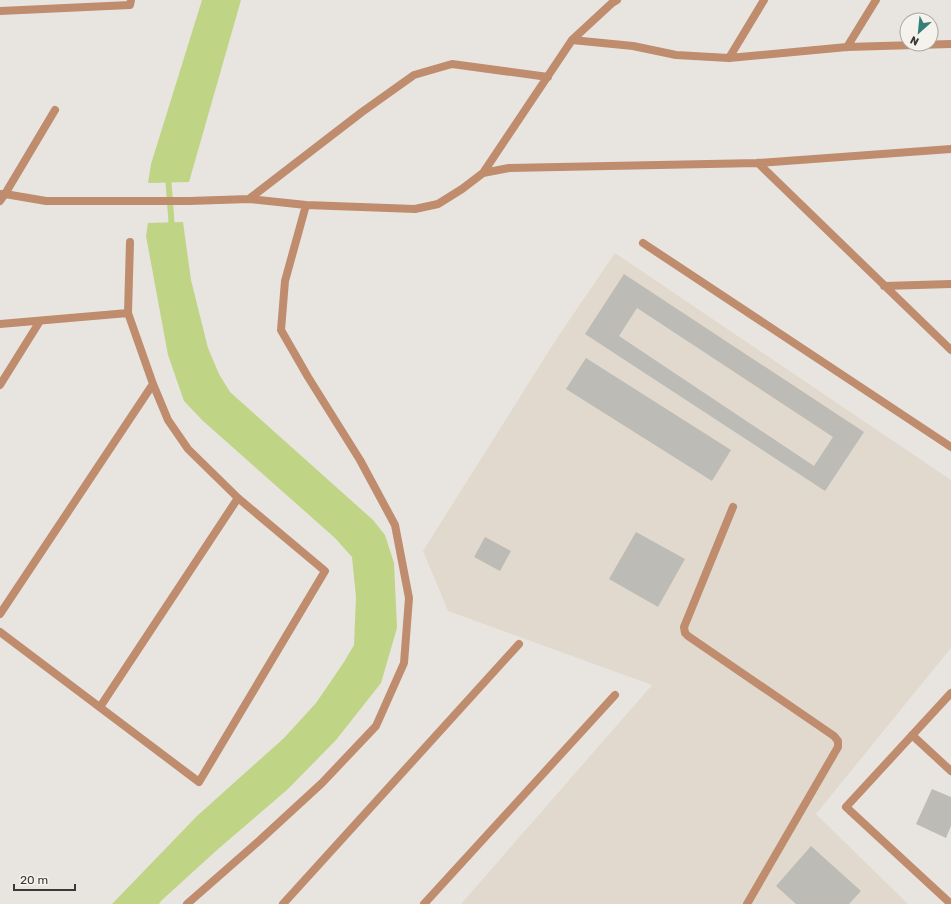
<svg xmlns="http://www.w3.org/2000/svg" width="951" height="904" font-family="Rubik,sans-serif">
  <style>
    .built { fill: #e1d9ce }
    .water { fill: #bfd485 }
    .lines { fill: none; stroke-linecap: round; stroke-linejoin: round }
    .stream { stroke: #bfd485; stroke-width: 6 }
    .building { fill: #bcbbb6; fill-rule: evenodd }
    .lane { stroke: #bf8c6e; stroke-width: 8 }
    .street { stroke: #bf8c6e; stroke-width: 8 }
  </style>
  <rect width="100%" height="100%" fill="#e8e5e0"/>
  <!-- built -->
  <path class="built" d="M615,253L951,480V648L816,814L908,904H461L652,685L448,611L423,551L557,338Z"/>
  <!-- water -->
  <path class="water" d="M202,0H241L189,182L148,183L151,164Z
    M183,222L191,280L208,348L219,374L230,392L373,520L385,535L394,563L397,628L381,683L336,740L288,789L217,850L161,901L159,904H112L197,816L284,738L316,703L344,662L354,645L356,597L352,557L335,538L202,420L184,401L168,355L146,236L148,223Z"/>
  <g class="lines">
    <!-- stream -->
    <path class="stream" d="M168,176L172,229"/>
  </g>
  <!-- building -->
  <path class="building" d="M624,274L864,432L825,491L585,334ZM637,308L833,437L814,466L619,336Z
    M586,358L731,450L712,481L566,389Z
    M636,532L685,559L658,607L609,579Z
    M485,537L511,551L500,571L474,557Z
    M932,789L951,797V826L946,838L916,824Z
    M811,846L861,891L849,904H796L776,886Z"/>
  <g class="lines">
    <!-- lane -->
    <path class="lane" d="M733,507L684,627L685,633L688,636L834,736L838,741V747L747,904"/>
    <!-- street -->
    <path class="street" d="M0,11L130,5L131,0
      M572,40L633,46L676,55L729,58L847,47L951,44
      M847,47L876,0
      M729,58L764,0
      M758,163L951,350
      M483,173L572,40L612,3L617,0
      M0,194H5L46,201H189L249,199L306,205L415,209L438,204L462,189L483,173L509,168L758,163L951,149
      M249,199L362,112L414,75L452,64L548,77
      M0,201L5,194L55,110
      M643,243L951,447
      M884,286L951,284
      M0,324L128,313
      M0,385L40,321
      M0,614L153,384
      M0,632L199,782L325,571L238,498L188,449L168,420L153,384L128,313L130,242
      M100,707L238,498
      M912,735L951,771
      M187,904L260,840L322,783L376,726L404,663L409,598L395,525L360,460L308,377L281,330L285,281L306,205
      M283,904L519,644
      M424,904L615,695
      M951,904L846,807L951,693"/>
  </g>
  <!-- north arrow -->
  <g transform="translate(919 32) rotate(207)"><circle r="19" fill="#f5f2ed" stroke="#aaa8a4"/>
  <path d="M0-3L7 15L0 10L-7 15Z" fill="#357e7a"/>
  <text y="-6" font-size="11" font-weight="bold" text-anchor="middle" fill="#393836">N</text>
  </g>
  <!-- scale -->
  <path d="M14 884v6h61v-6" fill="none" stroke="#393836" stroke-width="2"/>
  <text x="20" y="884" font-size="12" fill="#393836" stroke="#f5f2ed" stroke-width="3" paint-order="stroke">20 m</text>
</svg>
